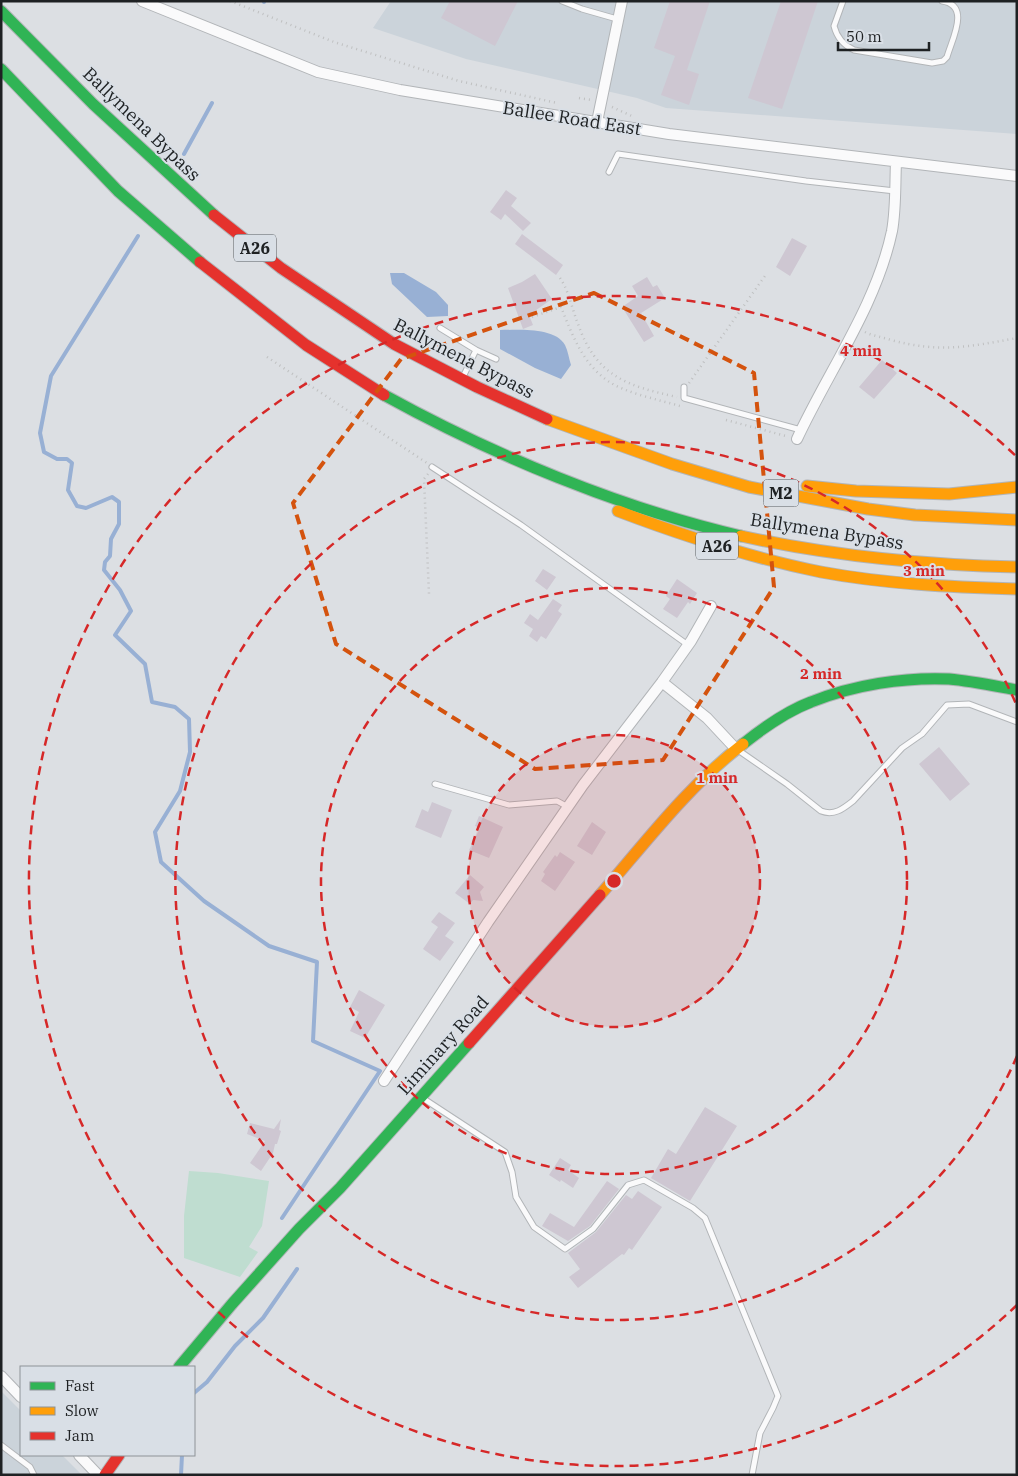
<svg xmlns="http://www.w3.org/2000/svg" width="1018" height="1476" font-family="'IBM Plex Serif',serif">
  <style>
    .built { fill: #cbd3da }
    .green { fill: #bfddd0 }
    .water { fill: #98b0d4 }
    .lines { fill: none; stroke-linecap: round; stroke-linejoin: round }
    .stream { stroke: #98b0d4; stroke-width: 4 }
    .building { fill: #cec7d2 }
    .lane-casing { stroke: #b2b5b8; stroke-width: 7 }
    .street-casing { stroke: #b2b5b8; stroke-width: 12 }
    .fast-casing { stroke: #b2b5b8; stroke-width: 13 }
    .slow-casing { stroke: #b2b5b8; stroke-width: 13 }
    .jam-casing { stroke: #b2b5b8; stroke-width: 13 }
    .path { stroke: #bfc0c1; stroke-width: 2.5; stroke-dasharray: 1 4; stroke-linecap: butt }
    .lane { stroke: #fafafb; stroke-width: 5 }
    .street { stroke: #fafafb; stroke-width: 10 }
    .fast { stroke: #30b455; stroke-width: 11 }
    .slow { stroke: #ff9f0a; stroke-width: 11 }
    .jam { stroke: #e5322d; stroke-width: 11 }
    .marked { fill: none; stroke: #d4530e; stroke-width: 4; stroke-dasharray: 10 6; stroke-linejoin: round }
    .ring { fill: none; stroke: #d62828; stroke-width: 2.5; stroke-dasharray: 9 6 }
    .labels { text-anchor: middle; dominant-baseline: central; stroke-width: 4; stroke-linejoin: round; paint-order: stroke }
    .shield { fill: #d9dfe6; stroke: #565a5e; stroke-width: 1 }
    .shield-label { font-size: 16px; font-weight: bold; fill: #1e2123 }
    .street-label { font-size: 18px; fill: #1e2123; stroke: #d9dfe6 }
    .centre { fill: #d62828; stroke: #d9dfe6; stroke-width: 2.5 }
    .ring-label { font-size: 15px; text-anchor: middle; font-weight: bold; fill: #d62828; stroke: #d9dfe6; stroke-width: 4; stroke-linejoin: round; paint-order: stroke }
  </style>
  <rect width="100%" height="100%" fill="#dcdfe3"/>
  <!-- built -->
  <path class="built" d="M391,1H1017V134L666,108L637,98L466,59L373,28Z
    M1,1391L21,1411V1455H62L82,1475H1Z"/>
  <!-- green -->
  <path class="green" d="M189,1171L218,1173L269,1181L262,1226L249,1247L258,1252L240,1277L184,1258V1216Z"/>
  <!-- water -->
  <path class="water" d="M390,273H404L436,292L448,305V316L427,317L392,284Z
    M500,330C518,330 555,327 565,345C568,351 569,359 571,365L561,379L535,368L500,349Z"/>
  <g class="lines">
    <!-- stream -->
    <path class="stream" d="M264,2V1
      M184,154L212,103
      M138,236L51,376L40,433L44,452L57,459H67L72,463L68,490L77,506L86,508L112,497L119,502V524L111,539L110,556L105,562L104,570L120,590L131,611L115,635L145,664L152,702L175,707L189,719L190,752L180,791L155,832L161,862L204,901L269,946L317,962L313,1041L380,1071L282,1218
      M194,1393L207,1382L235,1346L263,1318L297,1269
      M181,1475L182,1455"/>
  </g>
  <!-- building -->
  <path class="building" d="M450,1H518L495,46L441,18Z
    M670,1H710L687,70L699,74L689,105L661,95L675,56L654,48Z
    M781,1H818L782,109L748,98Z
    M506,190L517,198L511,206L531,223L523,231L505,214L501,220L490,212Z
    M522,234L563,265L556,275L515,244Z
    M792,238L807,246L790,276L776,267Z
    M535,274L552,299L529,315L533,325L523,329L508,288L522,282Z
    M647,277L653,287L657,285L665,298L641,313L654,336L644,342L622,307L638,296L632,286Z
    M882,360L897,373L874,399L859,387Z
    M543,569L556,577L547,590L535,581Z
    M677,579L697,593L690,604L688,602L677,618L663,609L670,599L666,596Z
    M553,599L562,605L558,611L562,614L546,639L541,636L537,642L529,636L533,629L524,623L530,614L538,620Z
    M939,747L970,784L950,801L919,764Z
    M432,802L452,810L441,838L415,827L422,809L428,812Z
    M479,816L503,827L489,858L469,850L480,828L475,826Z
    M592,822L606,832L592,855L577,846Z
    M560,852L575,862L555,891L541,881L545,874L543,872L555,855L557,857Z
    M470,875L484,887L480,892L483,901L473,900L470,904L455,893Z
    M439,912L455,923L445,936L454,942L440,961L423,949L438,927L431,922Z
    M359,990L385,1005L365,1038L350,1031L359,1012L350,1007Z
    M705,1107L737,1126L690,1201L651,1178L668,1149L676,1154Z
    M281,1119L279,1130L281,1131L277,1144H275L273,1153L261,1171L250,1163L265,1141L247,1134L250,1123L274,1129Z
    M560,1158L571,1165L568,1170L579,1178L573,1188L561,1180L560,1182L549,1175Z
    M607,1181L619,1189L590,1226L568,1241L542,1226L550,1213L574,1227Z
    M638,1191L662,1207L632,1250L629,1248L624,1255L622,1254L578,1288L569,1277L580,1269L568,1253L596,1232L626,1195L632,1199Z"/>
  <g class="lines">
    <defs>
      <path id="lane" d="M562,1L582,9L617,19
        M843,1L834,26C837,38 843,45 854,50L932,63L943,61L947,57C952,39 971,5 942,1
        M609,172L618,154L806,181L895,191
        M440,328L476,350L496,359
        M463,377L476,350
        M684,387V398L801,430
        M432,467L521,525L688,645
        M738,750L787,784L821,811C834,816 843,809 853,801L902,748L922,734L947,705L969,704L1017,722
        M435,784L509,805L557,801L568,807
        M421,1097L505,1152L512,1172L516,1197L534,1227L565,1249L593,1229L628,1185L644,1180L693,1208L705,1218L778,1396L773,1408L760,1433L752,1475
        M1,1445L30,1467L34,1475"/>
      <path id="street" d="M142,1L318,72L400,90L669,134L1017,176
        M597,122L622,1
        M797,439C829,370 876,306 892,231C896,209 895,185 896,162
        M662,682L707,718L735,748
        M384,1081L488,922L583,785L662,682L691,641L711,606
        M1,1376L21,1397
        M79,1455L98,1475"/>
      <path id="fast" d="M1,11L93,104L214,215
        M1,69L118,191L200,262
        M384,395C493,455 620,508 741,536
        M743,744C763,728 787,711 811,702C853,685 904,677 949,679C972,681 995,686 1017,690
        M179,1367L232,1304L299,1229L340,1188L469,1043"/>
      <path id="slow" d="M547,419L672,464L749,487L868,509L915,515L1017,520
        M807,486L856,491L949,494L1017,487
        M618,511C684,536 751,558 821,572C885,584 952,587 1017,589
        M741,536C832,556 924,565 1017,567
        M600,895C646,842 687,787 743,744"/>
      <path id="jam" d="M214,215L281,268L394,344L477,387L547,419
        M200,262L306,345L384,395
        M469,1043L600,895
        M105,1475L119,1455"/>
    </defs>
    <!-- lane casing -->
    <use href="#lane" class="lane-casing"/>
    <!-- street casing -->
    <use href="#street" class="street-casing"/>
    <!-- fast casing -->
    <use href="#fast" class="fast-casing"/>
    <!-- slow casing -->
    <use href="#slow" class="slow-casing"/>
    <!-- jam casing -->
    <use href="#jam" class="jam-casing"/>
    <!-- path -->
    <path class="path" d="M230,1L334,42L459,81L557,103
      M579,98L592,100
      M612,107L634,117
      M560,278C569,291 572,309 578,324C596,376 627,386 677,397
      M532,317L561,307C572,334 582,363 608,381C625,393 660,400 680,406
      M865,332C873,336 882,337 891,340C940,353 968,347 1017,338
      M267,357L427,463
      M689,383L767,273
      M726,420L786,436
      M428,474L424,479L429,594"/>
    <!-- lane -->
    <use href="#lane" class="lane"/>
    <!-- street -->
    <use href="#street" class="street"/>
    <!-- fast -->
    <use href="#fast" class="fast"/>
    <!-- slow -->
    <use href="#slow" class="slow"/>
    <!-- jam -->
    <use href="#jam" class="jam"/>
  </g>
  <!-- marked area -->
  <path class="marked" d="M594,293L754,373L774,587L663,760L535,769L336,644L293,503L401,359Z"/>
  <!-- distance rings -->
  <circle cx="614" cy="881" r="146" fill="#d62828" fill-opacity=".12"/>
  <g class="ring">
    <circle cx="614" cy="881" r="146"/>
    <circle cx="614" cy="881" r="293"/>
    <path d="M1017 1056A439 439 0 1 1 1017 706"/>
    <path d="M1017 1305A585 585 0 1 1 1017 457"/>
  </g>
  <g class="labels">
    <!-- shield labels -->
    <g class="shield">
      <rect x="234" y="234.5" width="42" height="27" rx="4"/>
      <rect x="763.5" y="479.5" width="35" height="27" rx="4"/>
      <rect x="696" y="532.5" width="42" height="27" rx="4"/>
    </g>
    <g class="shield-label">
      <text x="255" y="248">A26</text>
      <text x="781" y="493">M2</text>
      <text x="717" y="546">A26</text>
    </g>
    <!-- street labels -->
    <g class="street-label">
      <text transform="translate(572 118) rotate(9)">Ballee Road East</text>
      <text transform="translate(142 124) rotate(44)">Ballymena Bypass</text>
      <text transform="translate(464 358) rotate(27)">Ballymena Bypass</text>
      <text transform="translate(827 531) rotate(9)">Ballymena Bypass</text>
      <text transform="translate(443 1045) rotate(-48)">Liminary Road</text>
    </g>
  </g>
  <circle cx="614" cy="881" r="8" class="centre"/>
  <g class="ring-label">
    <text x="861" y="356">4 min</text>
    <text x="924" y="576">3 min</text>
    <text x="821" y="679">2 min</text>
    <text x="717" y="783">1 min</text>
  </g>
  <!-- border -->
  <rect width="1018" height="1476" fill="none" stroke="#1e2123" stroke-width="5"/>
  <!-- legend -->
  <rect x="20" y="1366" width="175" height="90" fill="#d9dfe6" stroke="#8e9398"/>
  <rect x="30" y="1382" width="25" height="8" fill="#30b455" stroke="#8e9398"/>
  <text x="65" y="1391" font-size="15" fill="#1e2123">Fast</text>
  <rect x="30" y="1407" width="25" height="8" fill="#ff9f0a" stroke="#8e9398"/>
  <text x="65" y="1416" font-size="15" fill="#1e2123">Slow</text>
  <rect x="30" y="1432" width="25" height="8" fill="#e5322d" stroke="#8e9398"/>
  <text x="65" y="1441" font-size="15" fill="#1e2123">Jam</text>
  <!-- scale -->
  <path d="M838 42v8h91v-8" fill="none" stroke="#1e2123" stroke-width="2.5"/>
  <text x="846" y="42" font-size="15" fill="#1e2123" stroke="#d9dfe6" stroke-width="4" paint-order="stroke">50 m</text>
</svg>
